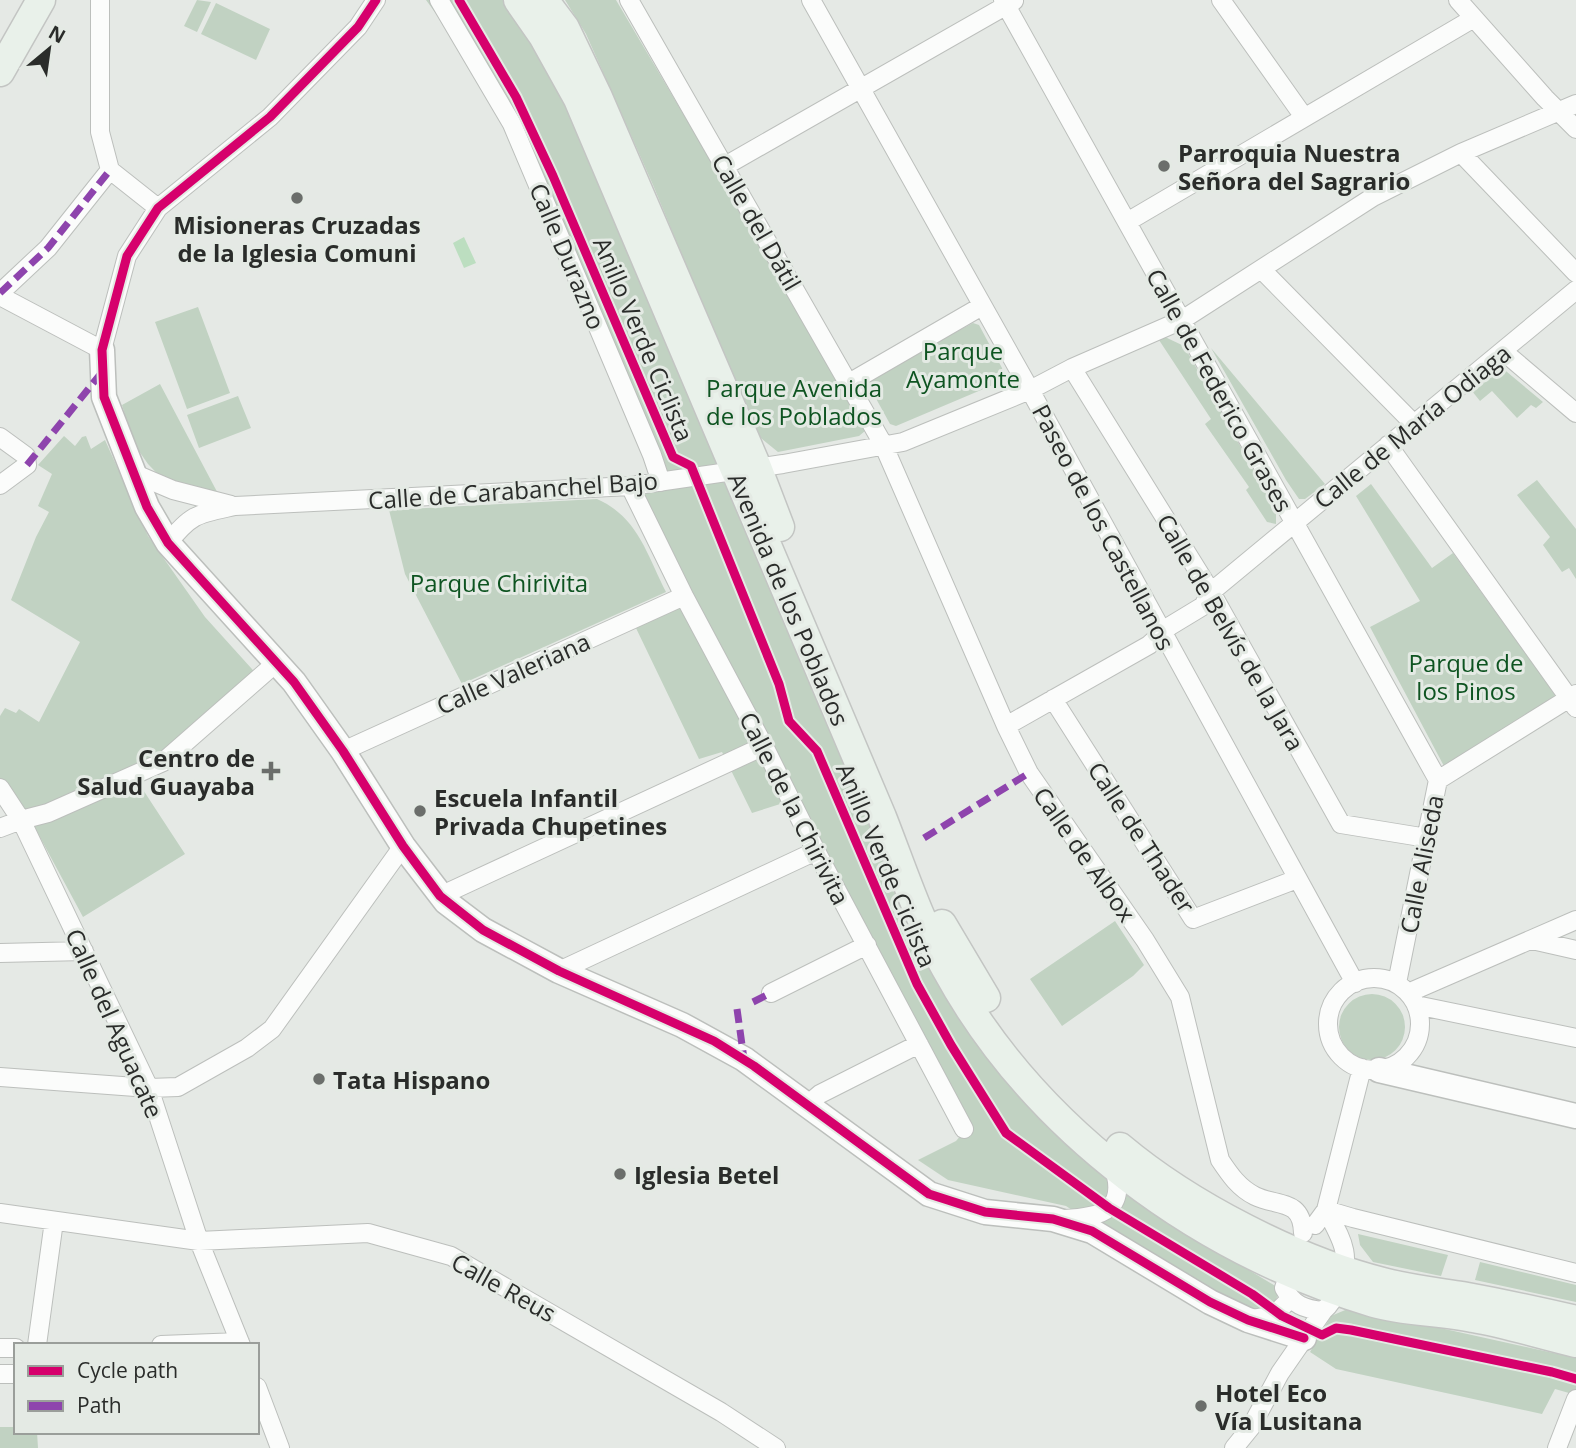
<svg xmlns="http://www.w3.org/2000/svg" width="1576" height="1448" font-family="'Open Sans',sans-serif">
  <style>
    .green { fill: #c1d2c2 }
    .water { fill: #bcdec0 }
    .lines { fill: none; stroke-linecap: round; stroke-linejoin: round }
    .street-casing { stroke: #bcbfbc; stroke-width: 20 }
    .secondary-casing { stroke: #bcbfbc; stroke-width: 27 }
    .primary-casing { stroke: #c3c5c3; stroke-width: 31 }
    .street { stroke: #fbfcfb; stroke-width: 18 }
    .secondary { stroke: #fbfcfb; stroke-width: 24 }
    .primary { stroke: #e9f1ea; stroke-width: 28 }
    .quiet { stroke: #8e44ad; stroke-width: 7; stroke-dasharray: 14 7; stroke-linecap: butt }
    .cycleway-casing { stroke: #e4eae4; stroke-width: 13 }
    .cycleway { stroke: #d6006c; stroke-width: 9 }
    .poi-dot { fill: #6b6e6b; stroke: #e4eae4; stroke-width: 2.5 }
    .labels { text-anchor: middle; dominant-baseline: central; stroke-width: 6; stroke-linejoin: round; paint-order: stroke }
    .poi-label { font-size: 24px; font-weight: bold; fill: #2a2c2a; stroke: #e4eae4; text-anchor: start }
    .street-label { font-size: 24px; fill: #2a2c2a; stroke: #e4eae4 }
    .park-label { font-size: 24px; fill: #0e5421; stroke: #e4eae4 }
  </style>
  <rect width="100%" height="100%" fill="#e5e9e5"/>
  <!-- green -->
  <path class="green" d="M197,0L211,2L197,32L184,26Z
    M426,0H513L575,113L947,992L1059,1125L1156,1214L1277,1287L1278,1295L1273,1306L1250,1313L1117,1240L1066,1206L948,1180L918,1160L956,1141L969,1126L796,799L752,813L722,752L699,759L635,626L693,601L637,485L661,482L516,123Z
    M565,0H616L787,290L865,431L859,436L778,452L756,434L653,185L586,34Z
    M216,3L270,29L256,60L201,34Z
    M198,307L230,393L187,409L155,322Z
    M973,323L979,325L1002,368L1003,376L1000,382L896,426L890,424L868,384L870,377Z
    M1165,337L1184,346L1188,353L1276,510V524L1267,522L1246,490L1249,487L1205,424L1211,419L1159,340Z
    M1211,348L1325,484L1305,499H1299L1286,480Z
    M1501,367L1543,402L1536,408L1531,405L1517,418L1492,391L1480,401L1472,391Z
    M160,384L223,503L173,490L148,464L134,444L122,405Z
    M238,396L251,428L199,448L187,415Z
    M64,436L75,446L82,437L86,436L91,449L105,440L148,536L205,617L260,678L134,776L185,854L83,917L35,828L0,778V716L5,708L16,713L19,709L39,722L80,642L11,600L36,537L49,512L38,506L52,474L38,465Z
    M1537,480L1576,529V579L1569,568L1562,572L1543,545L1550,537L1517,495Z
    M1371,484L1432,568L1453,553L1556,696L1445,768L1370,627L1420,601L1356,496Z
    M597,499C638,517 647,555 666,592L462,684L405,574L389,510Z
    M1115,921L1144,965L1133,976L1062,1026L1030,979Z
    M1339 1027a33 33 0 1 1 66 0a33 33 0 1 1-66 0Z
    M1358,1234L1448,1255L1441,1276L1373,1262L1360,1245Z
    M1480,1262L1576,1285V1302L1475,1280Z
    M1350,1308L1576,1358V1395L1555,1389L1542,1414L1336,1369L1310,1352L1331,1316Z
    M0,1427H16V1432H37L38,1448H0Z"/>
  <!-- water -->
  <path class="water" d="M464,237L476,263L464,268L453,243Z"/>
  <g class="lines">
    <defs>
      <path id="street" d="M100,0V132L110,170
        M439,0L512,124L652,455L661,482
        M629,0L883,444L1006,726L1029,773L1145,940L1180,997L1220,1160C1230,1175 1239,1188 1255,1196C1277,1207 1302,1198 1303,1233
        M811,0L1030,390L1355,983
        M1003,0L1438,780
        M1221,0L1304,117
        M1458,0L1545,98L1576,129
        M1461,153L1576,273
        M725,166L1014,1
        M110,170L158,208
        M1127,222L1474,18
        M1262,270L1414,424
        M0,293L48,248L110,170
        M0,296L102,350L127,256L158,208L270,117L358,27L376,0
        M1504,352L1576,413
        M1072,368L1211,592L1341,824L1427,838
        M849,383L982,306
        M0,437L26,456L27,465L0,485
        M1388,445L1576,708
        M133,473L173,490L231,505
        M630,486L684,596L764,746L816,851L964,1129
        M168,543C192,513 198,514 235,506L630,486L783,464L903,442L1030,390L1072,368L1182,320L1373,197L1461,153L1576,104
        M1053,699L1193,919L1297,879
        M1006,726L1149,645L1170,626L1203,606L1211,592L1576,290
        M343,751L684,596
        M0,788L21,820L149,1088L199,1241L241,1345
        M0,828L21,820L48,813L163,762L276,663
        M440,896L764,746
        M1532,940L1576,950
        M0,953L84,951
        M559,971L816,851
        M1328 1024a46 46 0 1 1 92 0a46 46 0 1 1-92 0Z
        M1397,983L1438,780L1576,694
        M771,993L867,945
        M1408,993L1576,920
        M1416,1005L1576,1038
        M0,1077L149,1088L178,1087L247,1048L272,1029L403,846
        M807,1105L820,1094L919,1044
        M1326,1210L1353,1218L1576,1273
        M0,1213L199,1241L368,1233L451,1256L721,1412L776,1448
        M1064,1219C1103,1217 1128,1210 1113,1165
        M1315,1225L1326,1210L1362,1068
        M1293,1263L1284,1288C1293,1305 1304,1309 1323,1311
        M1252,1319L1274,1315L1290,1299
        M37,1345L54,1221
        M161,1345L240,1342
        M0,1348H16
        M0,1374H16
        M257,1387L280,1448
        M1234,1448L1251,1427L1280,1373L1323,1311C1331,1304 1334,1298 1338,1288C1353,1255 1342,1240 1326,1210
        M1557,1448L1576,1399"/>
      <path id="secondary" d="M102,350L104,397L147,507L168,543L294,682L343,751L403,846L446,902L483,930L559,971L682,1025L744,1059L929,1194L985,1212L1053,1219L1092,1231L1210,1302L1248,1320L1304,1338
        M1379,1070L1576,1116"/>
      <path id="primary" d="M518,0L543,36L578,99L882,817C902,868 919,921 946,969C1034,1130 1199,1251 1374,1303C1405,1312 1441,1311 1473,1318C1508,1324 1542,1335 1576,1343
        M544,0L565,28L598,97L757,467L780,527
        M0,72L41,0
        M942,924L986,998
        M1120,1147C1189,1205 1296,1260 1383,1282C1409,1289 1436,1292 1462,1296C1500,1303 1538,1311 1576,1320"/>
    </defs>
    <!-- street casing -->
    <use href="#street" class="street-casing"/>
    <!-- secondary casing -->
    <use href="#secondary" class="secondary-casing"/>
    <!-- primary casing -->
    <use href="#primary" class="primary-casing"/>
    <!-- street -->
    <use href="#street" class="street"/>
    <!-- secondary -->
    <use href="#secondary" class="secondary"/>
    <!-- primary -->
    <use href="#primary" class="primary"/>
    <!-- quiet -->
    <path class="quiet" d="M0,293L48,248L110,170
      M27,465L102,372
      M924,838L1029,773
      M753,1002L771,993
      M737,1009L744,1059"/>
    <defs>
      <path id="cycleway" d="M376,0L358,27L270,117L158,208L127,256L102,350L104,397L147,507L168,543L294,682L343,751L403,846L440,896L483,930L559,971L714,1041L754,1066L929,1194L985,1212L1053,1219L1092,1231L1210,1302L1248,1320L1304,1338
        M459,0L516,97L553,176L673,457L691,466L779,684L789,721L817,751L917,984L951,1045L1006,1133L1109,1208L1252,1294L1282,1316L1322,1335L1336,1328L1351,1330L1552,1372L1576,1379"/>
    </defs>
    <!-- cycleway casing -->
    <use href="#cycleway" class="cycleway-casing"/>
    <!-- cycleway -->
    <use href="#cycleway" class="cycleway"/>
  </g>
  <!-- markers -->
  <g class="poi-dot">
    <circle cx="1164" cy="166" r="7"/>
    <circle cx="297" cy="198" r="7"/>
    <path d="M267.5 760.5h7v7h7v7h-7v7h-7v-7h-7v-7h7z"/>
    <circle cx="420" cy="811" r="7"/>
    <circle cx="319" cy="1079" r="7"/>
    <circle cx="620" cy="1174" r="7"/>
    <circle cx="1201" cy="1406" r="7"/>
  </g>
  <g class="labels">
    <!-- poi labels -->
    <g class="poi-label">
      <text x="1178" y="152">Parroquia Nuestra<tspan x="1178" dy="28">Señora del Sagrario</tspan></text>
      <text x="297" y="224" text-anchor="middle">Misioneras Cruzadas<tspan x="297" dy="28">de la Iglesia Comuni</tspan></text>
      <text x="255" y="757" text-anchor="end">Centro de<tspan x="255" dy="28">Salud Guayaba</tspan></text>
      <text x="434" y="797">Escuela Infantil<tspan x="434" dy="28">Privada Chupetines</tspan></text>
      <text x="333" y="1079">Tata Hispano</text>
      <text x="634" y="1174">Iglesia Betel</text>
      <text x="1215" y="1392">Hotel Eco<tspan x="1215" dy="28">Vía Lusitana</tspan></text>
    </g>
    <!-- street labels -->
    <g class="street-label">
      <text transform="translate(757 222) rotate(60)">Calle del Dátil</text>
      <text transform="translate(568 256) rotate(67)">Calle Durazno</text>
      <text transform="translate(644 339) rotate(67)">Anillo Verde Ciclista</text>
      <text transform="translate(1220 390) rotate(61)">Calle de Federico Grases</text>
      <text transform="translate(1412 426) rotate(-39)">Calle de María Odiaga</text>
      <text transform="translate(513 490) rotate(-4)">Calle de Carabanchel Bajo</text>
      <text transform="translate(1104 527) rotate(62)">Paseo de los Castellanos</text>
      <text transform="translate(789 599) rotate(67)">Avenida de los Poblados</text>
      <text transform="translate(1231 632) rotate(60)">Calle de Belvís de la Jara</text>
      <text transform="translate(513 673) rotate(-24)">Calle Valeriana</text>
      <text transform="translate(795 808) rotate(63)">Calle de la Chirivita</text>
      <text transform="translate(1142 837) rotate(57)">Calle de Thader</text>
      <text transform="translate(1085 854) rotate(55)">Calle de Albox</text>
      <text transform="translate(1421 864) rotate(-79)">Calle Aliseda</text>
      <text transform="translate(887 865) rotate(67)">Anillo Verde Ciclista</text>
      <text transform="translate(115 1023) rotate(66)">Calle del Aguacate</text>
      <text transform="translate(504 1287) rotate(29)">Calle Reus</text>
    </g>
    <!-- park labels -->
    <g class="park-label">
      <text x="963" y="350">Parque<tspan x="963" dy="28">Ayamonte</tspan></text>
      <text x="794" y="387">Parque Avenida<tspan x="794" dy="28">de los Poblados</tspan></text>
      <text x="499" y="582">Parque Chirivita</text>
      <text x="1466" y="662">Parque de<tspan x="1466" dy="28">los Pinos</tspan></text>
    </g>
  </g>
  <!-- legend -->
  <rect x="14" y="1343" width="245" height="91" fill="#e4eae4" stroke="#9a9e9a" stroke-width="2"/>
  <rect x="28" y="1366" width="35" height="10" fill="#d6006c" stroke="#9a9e9a" stroke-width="2"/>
  <text x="77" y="1378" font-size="21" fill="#2a2c2a">Cycle path</text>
  <rect x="28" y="1401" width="35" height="10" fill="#8e44ad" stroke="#9a9e9a" stroke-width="2"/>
  <text x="77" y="1413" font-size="21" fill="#2a2c2a">Path</text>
  <!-- north arrow -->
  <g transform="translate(49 49) rotate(29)" stroke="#e4eae4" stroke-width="5" paint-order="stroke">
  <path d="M0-5L12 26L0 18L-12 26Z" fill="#2a2c2a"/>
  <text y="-10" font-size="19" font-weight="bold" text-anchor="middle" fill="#2a2c2a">N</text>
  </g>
</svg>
